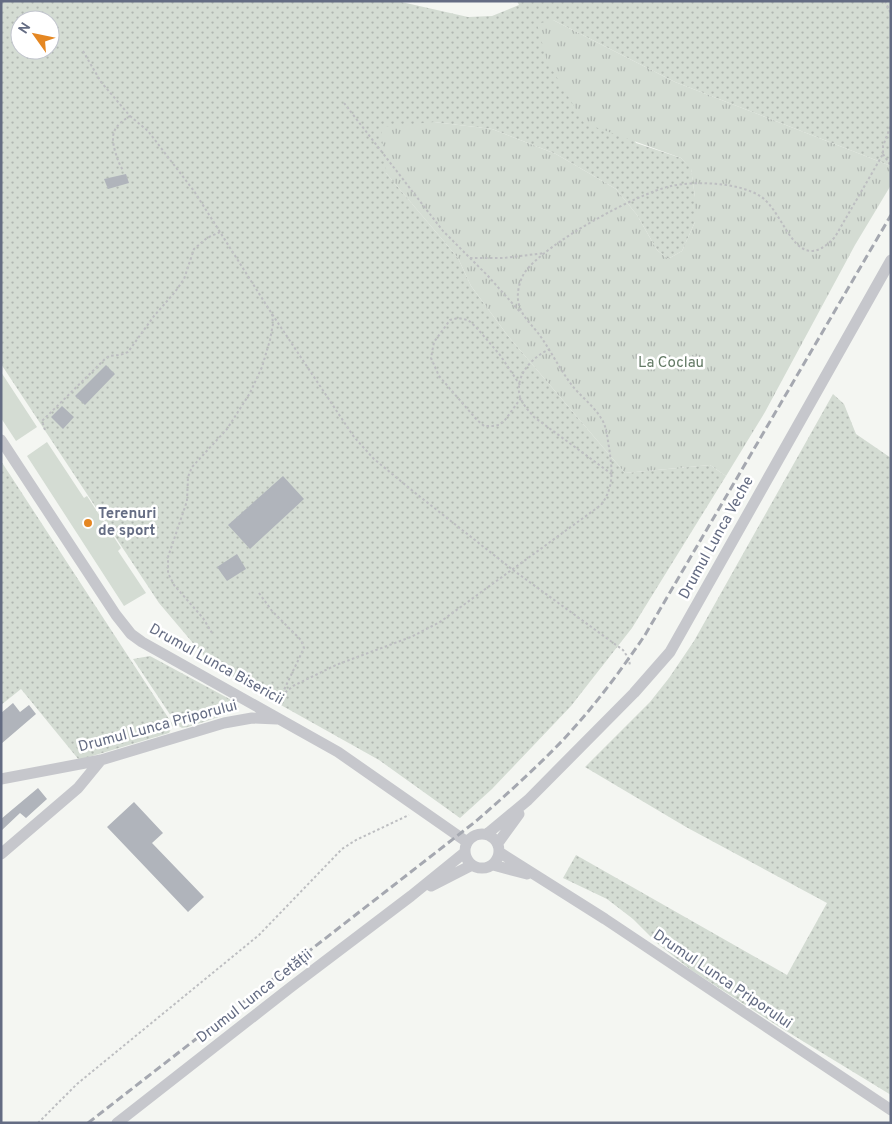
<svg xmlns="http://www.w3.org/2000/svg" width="892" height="1124" font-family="Overpass,sans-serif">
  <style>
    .grass { fill: url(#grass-dots); fill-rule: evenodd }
    .park { fill: url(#park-tufts) }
    .pitch { fill: #d4dcd3 }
    .building { fill: #b0b4bb }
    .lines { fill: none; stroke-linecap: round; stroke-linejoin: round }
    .path { stroke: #bdbec1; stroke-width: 2; stroke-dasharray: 2.5 2.5; stroke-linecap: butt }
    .minor { stroke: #c6c7cc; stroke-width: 11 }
    .rail { stroke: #a5a8b0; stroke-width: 3; stroke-dasharray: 8 4; stroke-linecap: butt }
    .poi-dot { fill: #e58722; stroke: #fff; stroke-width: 2 }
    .labels { text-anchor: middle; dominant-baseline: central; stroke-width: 5; stroke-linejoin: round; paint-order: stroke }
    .park-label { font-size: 15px; fill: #637a65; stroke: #fff }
    .poi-label { font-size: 15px; font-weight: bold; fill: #646c83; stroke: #fff; text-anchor: start }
    .street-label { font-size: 15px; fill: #646c83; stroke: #fff }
  </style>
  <defs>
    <pattern id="grass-dots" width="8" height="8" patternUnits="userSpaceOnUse" patternTransform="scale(1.25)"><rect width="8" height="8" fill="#d4dcd3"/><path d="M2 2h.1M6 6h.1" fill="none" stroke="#b0b6b1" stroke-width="1.8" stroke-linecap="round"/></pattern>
    <pattern id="park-tufts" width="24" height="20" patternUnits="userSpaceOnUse" patternTransform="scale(1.25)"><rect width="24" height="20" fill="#d4dcd3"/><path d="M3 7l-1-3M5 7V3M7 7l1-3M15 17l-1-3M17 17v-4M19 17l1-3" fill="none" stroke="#b0b6b1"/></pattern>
  </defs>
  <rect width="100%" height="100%" fill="#f4f6f2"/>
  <!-- grass -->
  <path class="grass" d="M1,1H397L468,17L492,16L519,5L517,1H891V166L675,82L553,20L636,143L681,158L691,168L695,197V222L682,251L668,259L657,250L637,215L616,189L556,154L492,129L434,122L386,173L458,258L471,286L508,336L625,473L710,465L726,476L632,628L571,706L492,789L460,818L379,760L263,695L209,662L159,603L1,364ZM20,20H50V50H20Z
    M833,394L844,404L856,434L891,458V1095L778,1026L691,970L658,944L633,919L607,899L563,878L576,855L787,975L827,903L686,827L585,767L650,702L669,678L694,641Z
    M1,461L173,725L169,733L79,760L21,689L1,705Z
    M150,656L237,703L239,707L237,711L188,727L182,728L177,725L133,659Z"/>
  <!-- park -->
  <path class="park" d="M553,20L675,82L891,166V185L855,245L765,412L726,476L710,465L625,473L508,336L471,286L458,258L386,173L381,127L434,122L492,129L556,154L616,189L637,215L657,250L668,259L682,251L695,222V197L691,169L681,158L584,123L547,61L537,24Z"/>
  <!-- pitch -->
  <path class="pitch" d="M1,372L37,427L16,441L1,418Z
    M47,442L84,498L87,496L121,548L118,551L146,593L124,606L27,456Z"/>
  <!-- building -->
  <path class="building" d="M126,174L129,183L108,189L104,179Z
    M106,365L115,374L85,405L75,396Z
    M62,406L74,417L63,429L51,417Z
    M283,476L304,499L250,549L228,525Z
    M237,554L246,569L227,581L217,567Z
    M13,703L20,712L29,705L36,714L1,744V713Z
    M38,788L47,799L26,818L20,813L1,831V819Z
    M134,802L163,833L152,843L204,897L188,912L107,827Z"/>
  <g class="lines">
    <!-- path -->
    <path class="path" d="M885,1L891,14
      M83,51L101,82L130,116C114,126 110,133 115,151C117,158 119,164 123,170
      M344,103L443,231L488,276L521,313
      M130,116L148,131L194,191L272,314L354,437L374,459L414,492L513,570L623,650L629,659L630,666
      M883,154L891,166
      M470,258H504L545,253
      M550,349C532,357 514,376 520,397C523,405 529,411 534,417L613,475
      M520,385L500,355L476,327L468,320L458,318L450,320L434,342L431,358L439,376L477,420L484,426H493L499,425L505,420L521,398
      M45,430L42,421L105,359L109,356L120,355L128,352L154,316L175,292L184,279L194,249L207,238L220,232
      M259,593L272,611L301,640L304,648L282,694
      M212,633L203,618L174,585L168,573V557L187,501L188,477L192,467L227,429L250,393L262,367L270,340L273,324L272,314
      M278,705L281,696L293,686L336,665L411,637L440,622L601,505C615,486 612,469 609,447C607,437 607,427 601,418C593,405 580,396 571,384C559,368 550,349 538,333C531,324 522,316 519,305C516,295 519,281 525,272C546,243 636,194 671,186C695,181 738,182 760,196C786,212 795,280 835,237L883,154V146L891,125
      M38,1123L77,1084L259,935L342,849L356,840L409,815"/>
    <!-- minor -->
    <path class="minor" d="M1,440L116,615L131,634L142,642L338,752L467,842
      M1,779L101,760L224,723L252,718L277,719
      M465 851a17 17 0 1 1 34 0a17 17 0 1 1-34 0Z
      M487,834L528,800L634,693L670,652L891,260
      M498,843L519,814
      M499,852L605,919L891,1110
      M1,854L78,788L101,760
      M493,865L527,874
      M431,886L472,865
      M117,1123L291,987L411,896L464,853"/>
    <!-- rail -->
    <path class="rail" d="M88,1123L475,822C505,796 535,769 562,741C593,708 620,672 645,635L891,215"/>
  </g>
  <!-- markers -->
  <circle class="poi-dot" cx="88" cy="523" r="5"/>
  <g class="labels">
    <!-- park labels -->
    <g class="park-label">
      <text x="671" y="363">La Coclau</text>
    </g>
    <!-- poi labels -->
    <g class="poi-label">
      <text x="98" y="514">Terenuri<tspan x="98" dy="17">de sport</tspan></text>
    </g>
    <!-- street labels -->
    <g class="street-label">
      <text transform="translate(717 538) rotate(-61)">Drumul Lunca Veche</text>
      <text transform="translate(216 665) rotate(29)">Drumul Lunca Bisericii</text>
      <text transform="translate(158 727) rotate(-15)">Drumul Lunca Priporului</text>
      <text transform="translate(722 980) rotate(34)">Drumul Lunca Priporului</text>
      <text transform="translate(255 997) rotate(-38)">Drumul Lunca Cetății</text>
    </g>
  </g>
  <!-- border -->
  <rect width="892" height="1124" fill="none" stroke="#646c83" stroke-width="5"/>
  <!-- north arrow -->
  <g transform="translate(35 35) rotate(303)"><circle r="24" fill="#ffffff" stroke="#c1c4cd"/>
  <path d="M0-4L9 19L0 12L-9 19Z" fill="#e58722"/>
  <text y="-8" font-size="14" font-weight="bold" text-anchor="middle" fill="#646c83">N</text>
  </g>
</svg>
